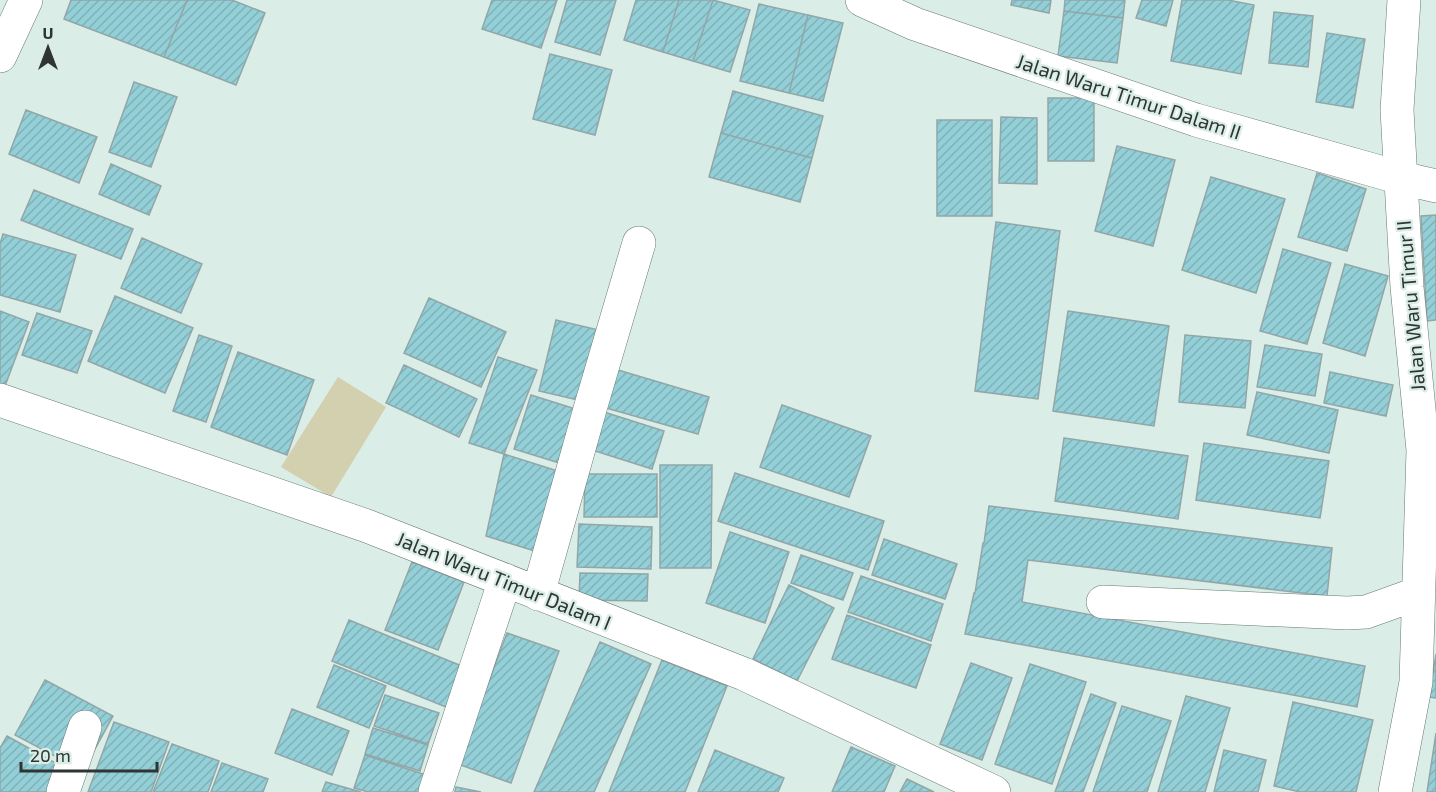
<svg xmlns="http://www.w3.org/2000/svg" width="1436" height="792" font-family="'Exo 2',sans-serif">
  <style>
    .pitch { fill: #d2d0ae }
    .building { fill: url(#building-hatch); stroke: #92a6a8; stroke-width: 1.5 }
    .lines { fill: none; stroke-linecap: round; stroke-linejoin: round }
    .minor-casing { stroke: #687973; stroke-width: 34 }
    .minor { stroke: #fff; stroke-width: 33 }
    .labels { text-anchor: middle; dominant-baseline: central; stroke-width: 4.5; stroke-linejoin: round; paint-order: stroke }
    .street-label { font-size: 20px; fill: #2e3533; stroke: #daede6 }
  </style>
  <defs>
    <pattern id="building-hatch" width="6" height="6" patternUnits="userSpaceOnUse" patternTransform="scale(1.5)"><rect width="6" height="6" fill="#93cfd7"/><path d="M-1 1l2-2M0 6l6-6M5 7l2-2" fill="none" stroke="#7fb2b9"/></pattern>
  </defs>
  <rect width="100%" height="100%" fill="#daede6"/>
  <!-- pitch -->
  <path class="pitch" d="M338,377L386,407L331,497L281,467Z"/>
  <!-- building -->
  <path class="building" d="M71,0H187L164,57L64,19Z
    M187,0H232L265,13L236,85L164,57Z
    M492,0H557L541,48L482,29Z
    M567,0H616L600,55L555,42Z
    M636,0H679L663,52L624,40Z
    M679,0H713L693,61L663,52Z
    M713,0L750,10L730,72L693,61Z
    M1012,0H1051L1049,13L1011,5Z
    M1065,0H1125L1123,18L1064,11Z
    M1142,0H1173L1166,26L1136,18Z
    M1182,0H1228L1254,5L1241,74L1171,61Z
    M759,4L808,15L789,93L740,81Z
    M1064,11L1123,18L1117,63L1058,56Z
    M1274,12L1313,16L1308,67L1269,63Z
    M808,15L843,23L823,101L789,93Z
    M1327,33L1365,39L1353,108L1316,102Z
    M550,54L612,70L595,135L533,119Z
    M134,82L177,97L151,167L109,152Z
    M733,91L823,116L812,158L721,133Z
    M1048,98H1094V161H1048Z
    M26,110L97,137L79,183L9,154Z
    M1001,117L1037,118V184L999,183Z
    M937,120H992V216H937Z
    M721,133L812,158L800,202L709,177Z
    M1117,146L1175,160L1153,246L1095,231Z
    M111,164L161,186L149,215L99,194Z
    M1317,173L1366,189L1347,251L1298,237Z
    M1211,177L1285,199L1256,293L1182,270Z
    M34,190L133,229L121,259L21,220Z
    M1436,215V320L1427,321L1421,216Z
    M996,222L1060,231L1038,399L975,391Z
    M3,234L76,255L60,312L0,295V244Z
    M142,238L202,264L181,313L121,288Z
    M1283,249L1331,263L1307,344L1260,331Z
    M1345,264L1388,276L1365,356L1323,343Z
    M115,296L193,328L165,393L88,361Z
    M429,298L506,332L481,387L404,353Z
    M0,311L29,322L2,394L0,393Z
    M1068,311L1169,326L1154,426L1053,411Z
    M37,313L92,331L77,373L22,355Z
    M556,320L603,331L587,402L539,391Z
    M199,335L232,346L206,422L173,411Z
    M1185,335L1251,341L1245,408L1179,402Z
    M1265,345L1322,354L1315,396L1257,387Z
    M238,352L314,380L287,455L211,427Z
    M498,357L537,370L504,454L469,443Z
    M404,365L477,399L459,437L386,403Z
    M618,370L709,397L698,434L606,408Z
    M1330,372L1393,385L1386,416L1324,403Z
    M1257,392L1338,410L1329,453L1247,435Z
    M531,395L585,412L569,466L514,449Z
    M782,405L871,436L849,497L760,467Z
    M604,412L664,431L652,469L592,450Z
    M1064,438L1188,456L1178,519L1055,501Z
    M1204,443L1329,461L1320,518L1196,500Z
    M504,454L564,473L538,552L486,536Z
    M660,465H712L711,568H660Z
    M735,473L884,521L868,570L718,521Z
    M585,474H657V517H584Z
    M989,506L1332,548L1327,596L1028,560L1022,602L1365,666L1357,707L965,634L974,593H975L983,543H984Z
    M579,524L652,527L651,569L577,567Z
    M730,532L789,552L765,623L706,603Z
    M884,539L957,564L945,599L872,575Z
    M801,555L853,573L843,600L791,583Z
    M412,562L464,582L438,650L385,630Z
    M580,573L648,574L647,601L579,600Z
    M861,576L943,604L931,641L848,612Z
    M789,585L834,608L797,681L753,659Z
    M847,615L931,645L916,688L832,659Z
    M349,620L464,667L446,707L332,661Z
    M507,633L559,651L511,783L458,764Z
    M600,642L651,664L594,792H534Z
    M1436,654V698L1429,697Z
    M662,660L727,686L685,792H609Z
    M971,663L1012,678L982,760L940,744Z
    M1030,664L1086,682L1052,784L995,764Z
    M334,665L386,686L369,728L317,707Z
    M45,680L113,716L83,771L15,735Z
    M1091,694L1116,703L1083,792H1055Z
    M385,695L439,713L428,744L374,726Z
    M1186,696L1230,708L1205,792H1158Z
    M1293,702L1373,720L1356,792H1300L1274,786Z
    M1122,706L1171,721L1147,792H1093Z
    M292,709L349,731L332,775L275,753Z
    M114,722L169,742L151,792H88Z
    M373,728L428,745L420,771L365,754Z
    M1436,733V792H1427Z
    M7,736L77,775L67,792H0V748Z
    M172,744L219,761L208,792H153Z
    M851,747L895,766L884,792H832Z
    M715,750L784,778L778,792H698Z
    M1224,750L1266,760L1258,792H1214Z
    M365,755L426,775L421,792H368L354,788Z
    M222,763L268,779L263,792H211Z
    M907,779L934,792H900Z
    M326,782L361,792H322Z
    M456,787L481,792H455Z"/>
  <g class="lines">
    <defs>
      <path id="minor" d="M862,0L915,24L1196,120L1401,178L1436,186
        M0,56L26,0
        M0,400L367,526L744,674L994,792
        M538,594L590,409L639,243
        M1103,602L1347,613L1366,612L1419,593
        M63,792L85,727
        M435,792L505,580
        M1395,792L1416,682L1423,450L1407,287L1397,110L1404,0"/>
    </defs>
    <!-- minor casing -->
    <use href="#minor" class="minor-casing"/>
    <!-- minor -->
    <use href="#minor" class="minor"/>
  </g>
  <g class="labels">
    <!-- street labels -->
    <g class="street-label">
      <text transform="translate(1129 96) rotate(18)">Jalan Waru Timur Dalam II</text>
      <text transform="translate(1410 306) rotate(-95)">Jalan Waru Timur II</text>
      <text transform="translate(504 580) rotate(22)">Jalan Waru Timur Dalam I</text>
    </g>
  </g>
  <!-- north arrow -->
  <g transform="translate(48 48)" stroke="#daede6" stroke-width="4.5" paint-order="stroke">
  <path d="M0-4.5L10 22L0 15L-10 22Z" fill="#2e3533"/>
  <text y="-9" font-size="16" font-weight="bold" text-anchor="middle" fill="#2e3533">U</text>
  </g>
  <!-- scale -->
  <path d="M21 762v9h136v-9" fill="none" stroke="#2e3533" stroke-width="3"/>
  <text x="30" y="762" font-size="18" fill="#2e3533" stroke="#daede6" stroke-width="4.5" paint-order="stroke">20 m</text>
</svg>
